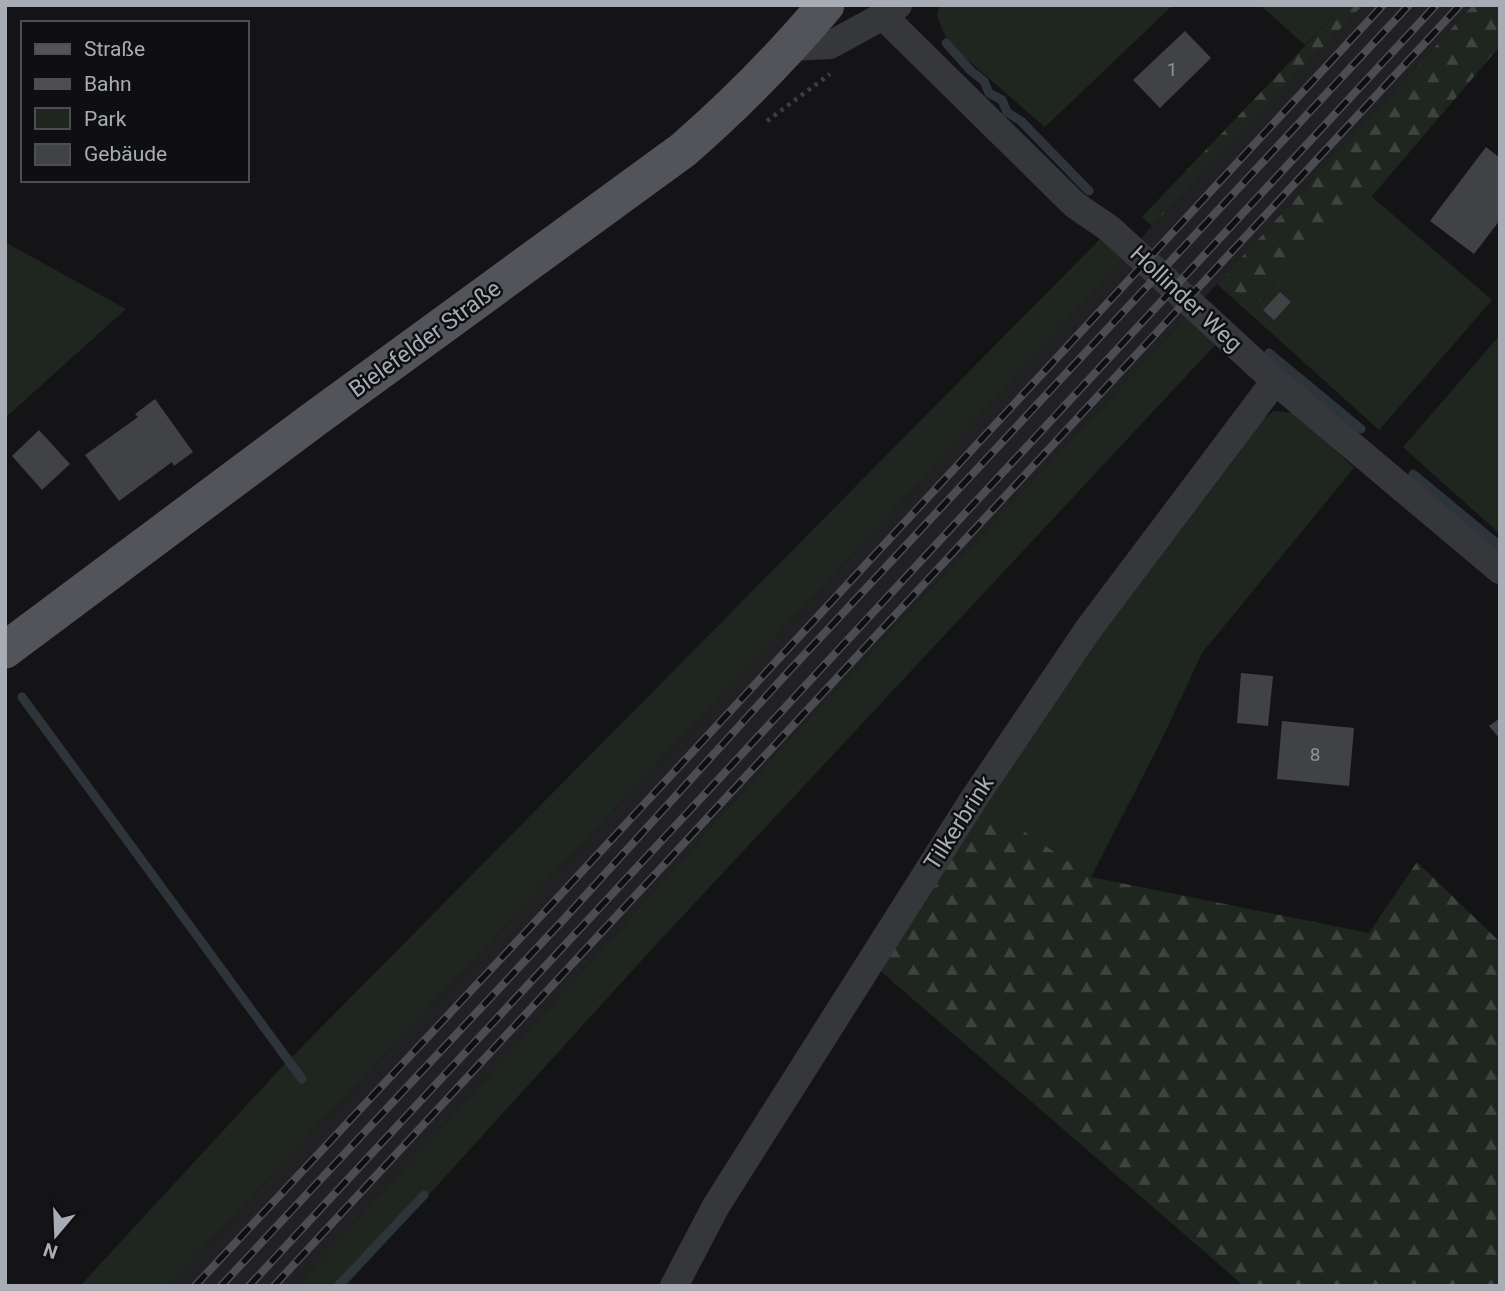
<svg xmlns="http://www.w3.org/2000/svg" width="1505" height="1291" font-family="Roboto,sans-serif">
  <style>
    .built { fill: #212123 }
    .green { fill: #1f2620 }
    .forest { fill: url(#forest-firs) }
    .lines { fill: none; stroke-linecap: round; stroke-linejoin: round }
    .stream { stroke: #2d353b; stroke-width: 9 }
    .building { fill: #414246 }
    .path { stroke: #3c3d42; stroke-width: 4.5; stroke-dasharray: 3.5 5; stroke-linecap: butt }
    .minor { stroke: #36373b; stroke-width: 28 }
    .major { stroke: #52545a; stroke-width: 37 }
    .rail-casing { stroke: #4b4d52; stroke-width: 8 }
    .rail { stroke: #0f0f11; stroke-width: 5; stroke-dasharray: 16; stroke-linecap: butt }
    .labels { text-anchor: middle; dominant-baseline: central; stroke-width: 5; stroke-linejoin: round; paint-order: stroke }
    .number-label { font-size: 19px; fill: #8e9299 }
    .street-label { font-size: 23px; fill: #a7acb5; stroke: #0f0f11 }
  </style>
  <defs>
    <pattern id="forest-firs" width="22" height="20" patternUnits="userSpaceOnUse" patternTransform="scale(1.75)"><rect width="22" height="20" fill="#1f2620"/><path d="M5 1l3.5 6h-7zM16 11l3.5 6h-7z" fill="#3d433e"/></pattern>
  </defs>
  <rect width="100%" height="100%" fill="#141416"/>
  <!-- built -->
  <path class="built" d="M1363,5H1473L1217,284L790,739L472,1094L296,1286H168L896,508L1152,226Z"/>
  <!-- green -->
  <path class="green" d="M939,5H1173L1045,127L948,43L937,16Z
    M1260,5H1344L1305,45Z
    M1371,196L1492,300L1379,430L1248,312Z
    M1105,234L1126,255L896,508L168,1286H80L281,1068Z
    M5,242L126,309L5,418Z
    M1187,316L1215,345L651,950L346,1286H296L472,1094L790,739Z
    M1500,335V534L1403,447Z
    M1274,411L1296,413L1354,468L1202,653L1160,743L1091,877L981,803L1094,638L1252,428Z"/>
  <!-- forest -->
  <path class="forest" d="M1344,5H1363L1152,226L1142,217Z
    M1473,5H1500V46L1372,196L1248,312L1217,284Z
    M981,802L1091,877L1369,933L1417,862L1500,942V1286H1244L876,967Z"/>
  <g class="lines">
    <!-- stream -->
    <path class="stream" d="M946,43L971,71L984,81L989,93L1002,100L1007,112L1021,121L1089,191
      M1269,353L1361,429
      M1413,474L1500,546
      M22,697L302,1079
      M338,1286L424,1195"/>
  </g>
  <!-- building -->
  <path class="building" d="M1185,31L1211,58L1160,108L1133,80Z
    M1486,147L1500,158V220L1474,254L1430,221Z
    M1280,292L1291,302L1274,320L1263,310Z
    M155,399L193,452L174,466L172,462L119,501L85,455L138,417L135,414Z
    M39,430L70,464L42,490L12,456Z
    M1241,673L1273,676L1268,726L1237,723Z
    M1500,718V739L1489,726Z
    M1282,721L1354,728L1349,786L1277,779Z"/>
  <g class="lines">
    <!-- path -->
    <path class="path" d="M767,121L830,74"/>
    <!-- minor -->
    <path class="minor" d="M883,16L1075,205L1110,229L1275,381L1500,570
      M791,47L830,45L883,16L898,5
      M674,1286L716,1206L973,800L1087,631L1275,381"/>
    <!-- major -->
    <path class="major" d="M5,650L313,420L683,150C736,104 781,58 826,5"/>
    <defs>
      <path id="rail" d="M195,1286L551,905L1383,5
        M221,1286L565,918L790,670L1409,5
        M249,1286L1436,5
        M274,1286L1460,5"/>
    </defs>
    <!-- rail casing -->
    <use href="#rail" class="rail-casing"/>
    <!-- rail -->
    <use href="#rail" class="rail"/>
  </g>
  <g class="labels">
    <!-- number labels -->
    <g class="number-label">
      <text x="1172" y="69">1</text>
      <text x="1315" y="754">8</text>
    </g>
    <!-- street labels -->
    <g class="street-label">
      <text transform="translate(1186 299) rotate(43)">Hollinder Weg</text>
      <text transform="translate(425 339) rotate(-36)">Bielefelder Straße</text>
      <text transform="translate(959 823) rotate(-57)">Tilkerbrink</text>
    </g>
  </g>
  <!-- border -->
  <rect width="1505" height="1291" fill="none" stroke="#a7acb5" stroke-width="14"/>
  <!-- legend -->
  <rect x="21" y="21" width="228" height="161" fill="#0f0f11" stroke="#4c4e53" stroke-width="2"/>
  <rect x="35" y="44" width="35" height="10" fill="#52545a" stroke="#4c4e53" stroke-width="2"/>
  <text x="84" y="56" font-size="21" fill="#a7acb5">Straße</text>
  <rect x="35" y="79" width="35" height="10" fill="#4b4d52" stroke="#4c4e53" stroke-width="2"/>
  <text x="84" y="91" font-size="21" fill="#a7acb5">Bahn</text>
  <rect x="35" y="108" width="35" height="21" fill="#1f2620" stroke="#4c4e53" stroke-width="2"/>
  <text x="84" y="126" font-size="21" fill="#a7acb5">Park</text>
  <rect x="35" y="144" width="35" height="21" fill="#414246" stroke="#4c4e53" stroke-width="2"/>
  <text x="84" y="161" font-size="21" fill="#a7acb5">Gebäude</text>
  <!-- north arrow -->
  <g transform="translate(56 1235) rotate(199)" stroke="#0f0f11" stroke-width="5" paint-order="stroke">
  <path d="M0-5L12 26L0 18L-12 26Z" fill="#a7acb5"/>
  <text y="-10" font-size="19" font-weight="bold" text-anchor="middle" fill="#a7acb5">N</text>
  </g>
</svg>
